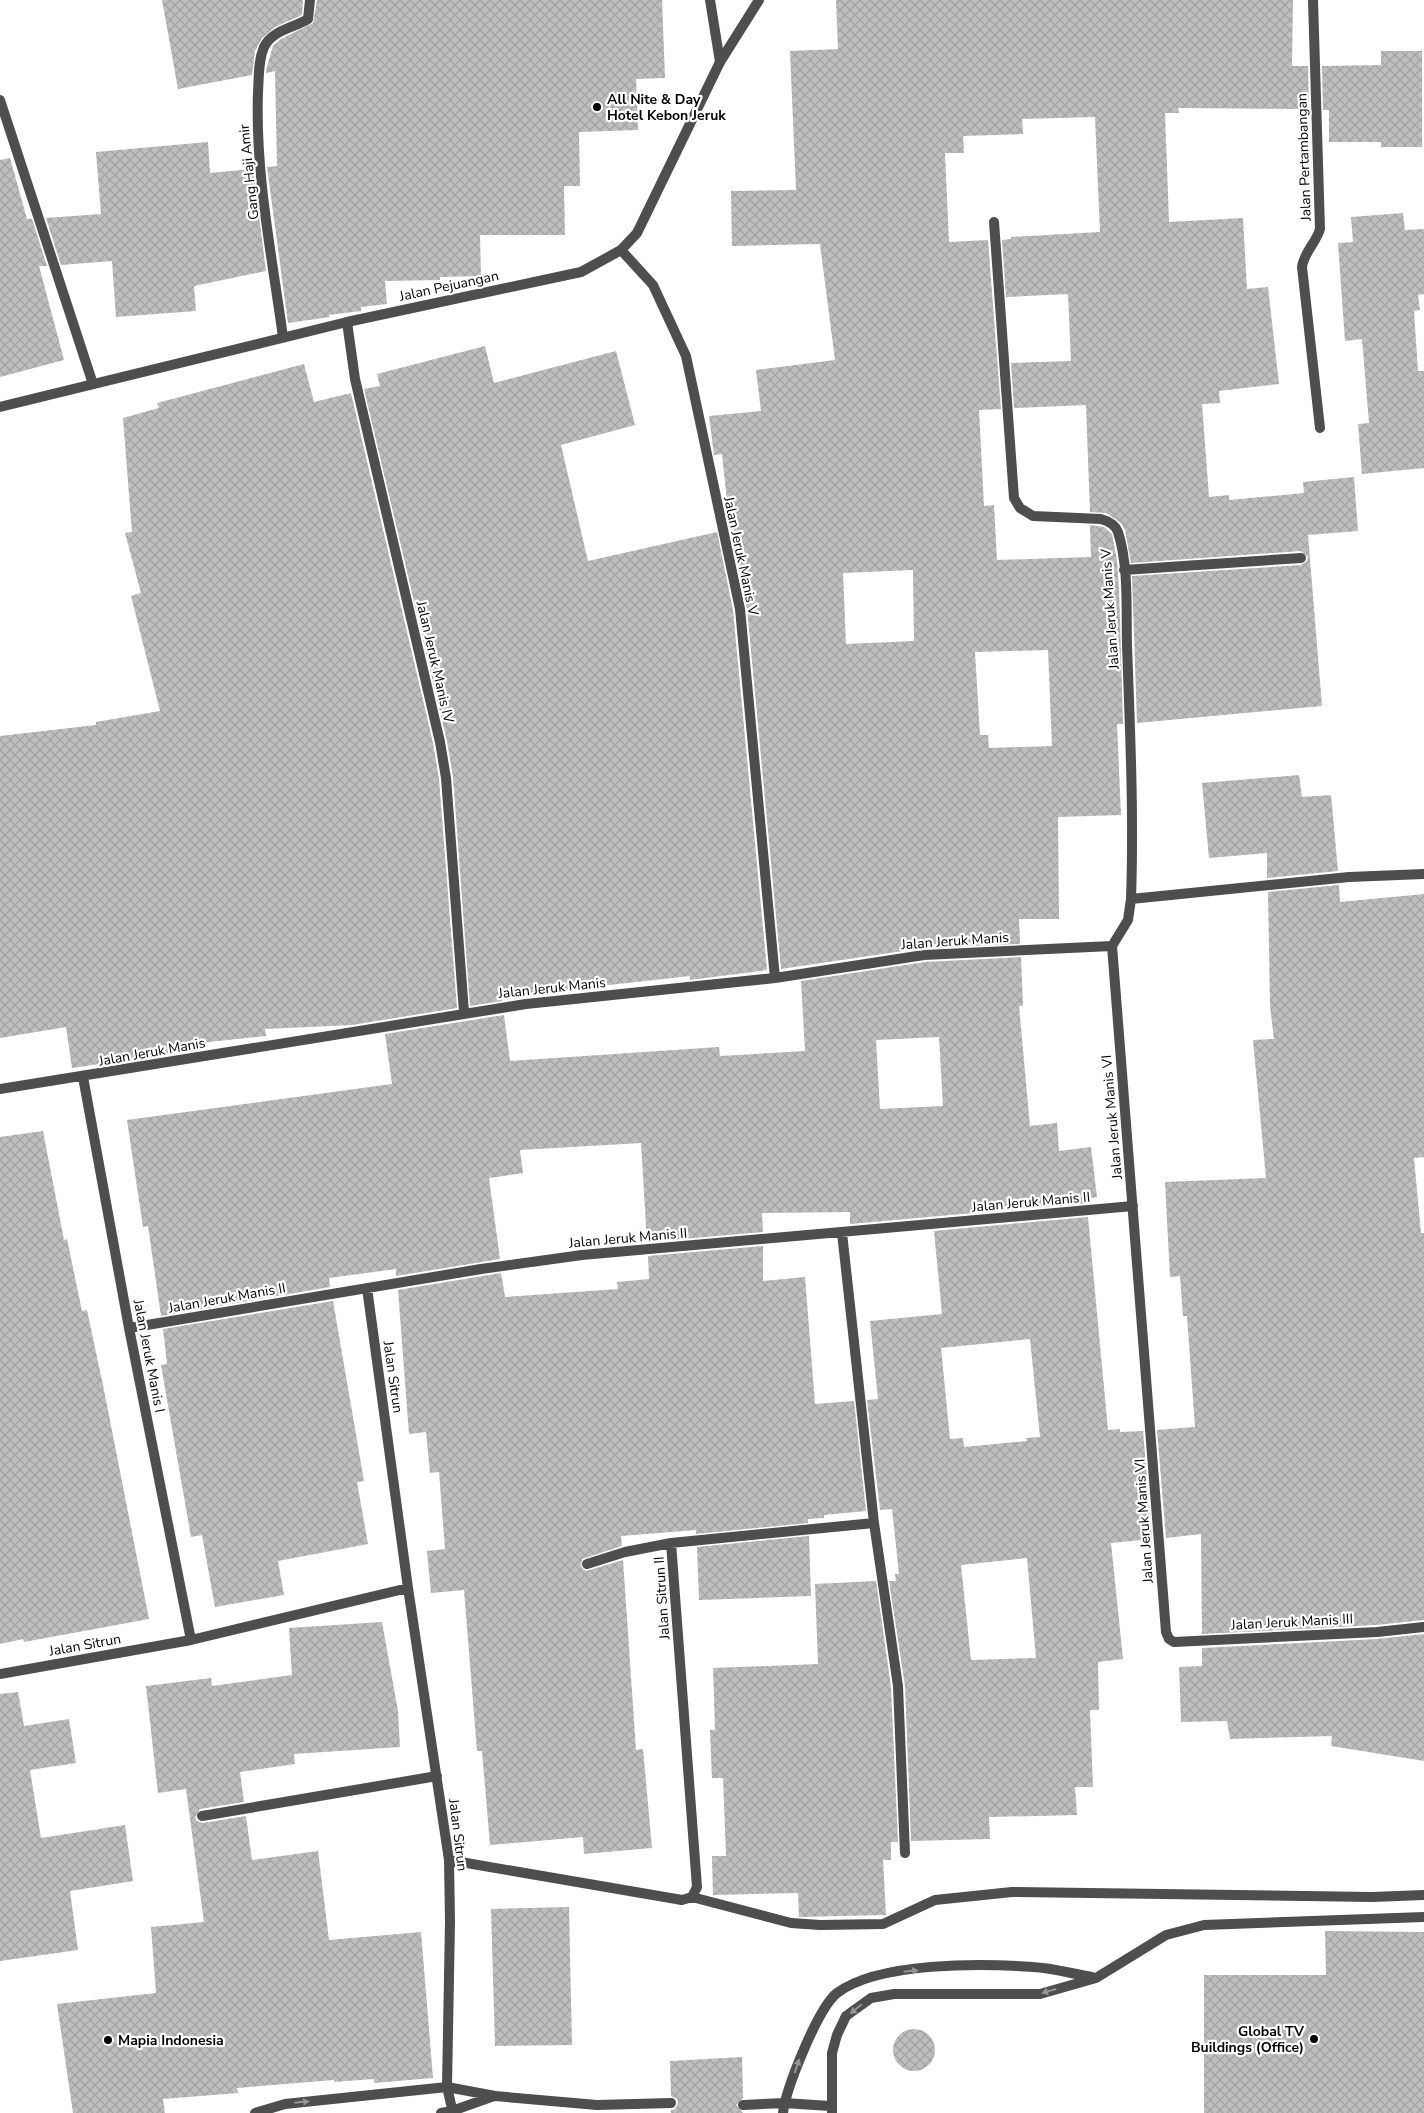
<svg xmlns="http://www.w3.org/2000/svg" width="1424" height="2113" font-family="'Nunito Sans',sans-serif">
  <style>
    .building { fill: url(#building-cross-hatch); fill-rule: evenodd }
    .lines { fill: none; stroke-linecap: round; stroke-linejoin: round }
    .service { stroke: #4e4e4e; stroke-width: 10 }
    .minor { stroke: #4e4e4e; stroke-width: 10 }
    .tertiary { stroke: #4e4e4e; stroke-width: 10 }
    .oneway { fill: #959595 }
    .poi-dot { fill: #000; stroke: #fff; stroke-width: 2 }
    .labels { text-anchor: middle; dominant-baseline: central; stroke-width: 4.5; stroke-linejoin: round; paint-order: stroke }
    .poi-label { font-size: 14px; font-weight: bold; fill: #000; stroke: #fff; text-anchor: start }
    .street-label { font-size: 14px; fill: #000; stroke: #fff }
  </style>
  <defs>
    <pattern id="building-cross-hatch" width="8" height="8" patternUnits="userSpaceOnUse" patternTransform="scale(1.25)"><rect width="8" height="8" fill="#bebebe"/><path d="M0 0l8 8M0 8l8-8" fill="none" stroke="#a2a2a2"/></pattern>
  </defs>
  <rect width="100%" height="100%" fill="#fff"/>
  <!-- building -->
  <path class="building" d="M162,0H303L302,15L275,27L262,38L255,51L252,75L178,89Z
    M317,0H662L665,78L636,79L638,130L579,132L580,186H564L565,235H480L481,276L440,277V280L385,281L387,304L361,307V311L329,315L330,317L288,323L267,167L277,166L275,71L266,73V70L273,46L281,39L313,23Z
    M836,0H1293L1292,66H1308L1309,109L1178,108L1179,113H1165L1169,222L1243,218L1247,289L1268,287L1279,384L1219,391L1220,403L1202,404L1209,497L1229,495V500L1304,493L1303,482L1354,477L1358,531L1308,535L1322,706L1137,723L1132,576L1301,565L1307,561L1308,557L1301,551L1131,563L1125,530L1121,523L1106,513L1090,512L1086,405L1014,408L1011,363L1071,361L1068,294L1006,297L1002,240L1011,239V237L1100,232L1095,117L1022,119L1023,134L963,136L964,153H945L949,242L988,240L1001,409L979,410L984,506L994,505L997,560L1091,557L1090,525L1104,527L1112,534L1117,560L1119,588L1123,724H1117L1121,815L1058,817L1059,919H1019L1020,944L923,948L781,969L747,608L730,529L722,454L714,455L709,416L761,411L756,370L835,360L820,244L732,246L731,191L796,190L790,51L838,49ZM913,570L914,641L846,644L843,573ZM1048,650L1052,746L989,748L988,735H980L975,652Z
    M1381,51H1422V147H1381V142H1329V110H1323L1322,66L1381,65Z
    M208,142L210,173L253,169L266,271L194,286L196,311L116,317L112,261L61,265L46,218L101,214L96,152Z
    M10,158L27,219H32L47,266H39L64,360L0,377V160Z
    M1403,213L1405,230L1424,229V294L1418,295L1420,310L1414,311L1418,371H1424V468L1362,474L1358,424L1369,423L1362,339L1345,341L1338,243L1353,242L1351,217Z
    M485,346L494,383L616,351L635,425L561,445L588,561L717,532L733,610L767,970L690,980V976L501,997L502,1001L470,1006L453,777L447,741L364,389L380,386L377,374Z
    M304,364L314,402L351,393L433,743L439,779L457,1008L352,1025L265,1029L266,1036L199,1043L200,1049L72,1068L66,1027L0,1038V736L96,725V722L160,711L131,596L141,593L125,533L132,532L123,418L159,408L157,403Z
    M1299,775L1302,797L1331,795L1338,871L1267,878V853L1209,858L1202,783Z
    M1339,885L1340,902L1424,894V1157L1414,1158L1421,1233H1424V1620L1376,1625L1202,1634L1201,1534L1166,1538L1157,1430L1195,1427L1187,1316H1183L1180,1276L1170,1277L1165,1182L1266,1178L1253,1040L1274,1039L1270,1006L1268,892Z
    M1021,957L1023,1006H1019L1030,1126L1057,1123L1059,1151L1091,1147L1097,1197L1086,1199L1087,1203L850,1224V1212L762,1213L763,1232L647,1242L641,1143L520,1150L523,1173L489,1178L500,1259L396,1276V1269L329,1278L330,1287L161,1316L148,1226L143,1227L127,1120L392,1084L385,1034L504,1015L510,1061L719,1047L720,1056L805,1051L801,981L925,962ZM939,1037L943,1106L880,1109L876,1040Z
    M43,1131L64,1240L67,1239L82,1311L87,1310L104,1390L149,1619L24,1642L23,1639L0,1644V1137Z
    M1088,1217L1108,1430L1120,1429V1432L1143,1431L1152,1539L1111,1543L1123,1659L1098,1662L1099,1710H1090L1093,1787H1075L1077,1815L989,1817L990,1839L911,1841L905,1686L889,1581H896L895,1574H899L892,1509L880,1510L867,1400L878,1399L870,1321L942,1314L934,1231ZM1030,1339L1040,1437L1026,1438L1027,1441L964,1447L963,1438L950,1439L941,1348ZM1027,1558L1036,1658L971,1660L961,1565Z
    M763,1246V1281L805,1277L815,1404L854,1401L866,1511L824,1515V1518L808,1519V1523L696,1534V1530L621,1536L622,1546L582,1559L581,1567L586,1571L623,1560L636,1750L643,1749L652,1848L584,1854L583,1837L490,1845L482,1751H477L464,1590L431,1593L427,1551L445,1549L439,1472L430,1473L426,1432L409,1434L398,1290L501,1273L505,1297L618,1289L617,1282L649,1279L648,1256Z
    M333,1301L364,1481L357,1482L368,1544L278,1561L284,1595L215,1607L202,1535L191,1537L161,1365L167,1364L163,1329Z
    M809,1536L811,1596L699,1600L697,1547Z
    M876,1581L891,1687L898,1842H891V1860H883L886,1915L799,1917L798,1893L713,1895L712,1856H726L723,1778H712L710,1730H715L713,1668L818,1664L815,1584Z
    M382,1622L398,1711L400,1747L294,1754L295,1764L240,1772L244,1802L200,1809L195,1817L197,1821L203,1823L246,1816L252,1860L318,1851L329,1940L421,1932L433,2078L374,2083V2079L334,2082V2080L237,2088L238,2093L163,2099L165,2113H73L57,2004L156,1993L151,1927L204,1922L186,1789L158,1793L146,1686L211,1678L212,1686L292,1675L289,1628Z
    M1424,1634V1761L1331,1746L1332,1736L1230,1739L1227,1721L1181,1722L1179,1667L1202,1666V1648L1377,1639Z
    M18,1692L24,1726L69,1719L76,1763L30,1770L41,1838L125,1825L133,1881L70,1891L78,1950L0,1961V1694Z
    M569,1907L572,2045L495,2046L491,1909Z
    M1325,1931L1424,1932V2113H1204V1975H1326Z
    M893 2050a21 21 0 1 1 42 0a21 21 0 1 1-42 0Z
    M742,2057L743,2098L736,2105L743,2113H671V2110L675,2109L678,2103L677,2099L671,2096L670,2061Z"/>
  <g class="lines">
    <!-- service -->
    <path class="service" d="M0,100L93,384
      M447,2087L495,2096L597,2105L671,2103
      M743,2105L784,2103L830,2106
      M452,2111L494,2096
      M783,2113C786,2088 818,2008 837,1993C878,1962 981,1963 1033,1967C1053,1968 1073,1974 1092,1977
      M832,2113V2053L837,2035L846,2016L871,1998L894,1994H1040L1096,1978L1166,1935L1204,1925L1424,1917"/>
    <!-- minor -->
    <path class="minor" d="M710,0L720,62
      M1313,0L1320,229C1316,243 1304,252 1302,267L1320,428
      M994,222L1014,498L1020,508L1033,516L1101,519C1108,521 1115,524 1118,532C1129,567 1126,609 1127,645C1130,730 1134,814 1131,899
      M621,250L653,285L686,356L740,609L775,978
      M347,322L355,379L440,742L446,778L464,1012
      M283,337C272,256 255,174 258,92C259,77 258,61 264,47C272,30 294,28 308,19L310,0
      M1124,570L1301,558
      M1424,874L1349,877L1131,899L1128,920L1112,946L1166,1632L1169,1639L1174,1642L1377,1632L1424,1627
      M83,1077L129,1328L191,1640
      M0,1089L526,1004L775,978L924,955L1112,946
      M367,1288L408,1588L449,1860L450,1921L447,2087L453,2113
      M129,1328L481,1269L582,1255L1133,1206
      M874,1523L898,1686L905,1853
      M587,1564L625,1552L671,1543
      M0,1674L191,1640L408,1588
      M202,1816L437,1776
      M449,1860L682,1900L692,1897L697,1887L671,1543L874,1523L842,1233
      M692,1897L791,1923L820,1925L883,1924L935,1900L1012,1892L1372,1897L1424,1895
      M255,2113L285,2104L447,2087
      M441,2113L452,2111"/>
    <!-- tertiary -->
    <path class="tertiary" d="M0,407L347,322L581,272L621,250L637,233L720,62L759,0"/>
  </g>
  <!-- one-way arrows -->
  <defs><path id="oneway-solid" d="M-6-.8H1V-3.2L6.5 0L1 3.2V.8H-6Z" transform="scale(1.25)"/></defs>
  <g class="oneway">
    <use href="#oneway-solid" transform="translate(911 1971) rotate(-6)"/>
    <use href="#oneway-solid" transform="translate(1049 1991) rotate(164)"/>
    <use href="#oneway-solid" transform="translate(856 2009) rotate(141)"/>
    <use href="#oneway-solid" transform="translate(797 2066) rotate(-71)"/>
    <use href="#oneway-solid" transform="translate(302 2102) rotate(-6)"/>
  </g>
  <!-- markers -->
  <g class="poi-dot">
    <circle cx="597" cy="107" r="5"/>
    <circle cx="1314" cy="2039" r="5"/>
    <circle cx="108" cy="2040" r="5"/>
  </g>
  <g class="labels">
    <!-- poi labels -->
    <g class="poi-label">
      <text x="607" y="99">All Nite &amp; Day<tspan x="607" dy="16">Hotel Kebon Jeruk</tspan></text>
      <text x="1304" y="2031" text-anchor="end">Global TV<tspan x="1304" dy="16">Buildings (Office)</tspan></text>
      <text x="118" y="2040">Mapia Indonesia</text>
    </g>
    <!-- street labels -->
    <g class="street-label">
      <text transform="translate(1304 157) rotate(-92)">Jalan Pertambangan</text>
      <text transform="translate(249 172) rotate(-96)">Gang Haji Amir</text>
      <text transform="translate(449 286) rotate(-12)">Jalan Pejuangan</text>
      <text transform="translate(741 556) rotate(78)">Jalan Jeruk Manis V</text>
      <text transform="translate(1110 609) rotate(-94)">Jalan Jeruk Manis V</text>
      <text transform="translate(435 662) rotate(77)">Jalan Jeruk Manis IV</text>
      <text transform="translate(955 941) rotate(-4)">Jalan Jeruk Manis</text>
      <text transform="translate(552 988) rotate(-6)">Jalan Jeruk Manis</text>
      <text transform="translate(152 1052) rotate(-10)">Jalan Jeruk Manis</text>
      <text transform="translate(1112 1117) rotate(-95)">Jalan Jeruk Manis VI</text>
      <text transform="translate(1031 1202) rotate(-5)">Jalan Jeruk Manis II</text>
      <text transform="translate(628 1238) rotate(-5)">Jalan Jeruk Manis II</text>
      <text transform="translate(227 1298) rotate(-10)">Jalan Jeruk Manis II</text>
      <text transform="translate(149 1356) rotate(79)">Jalan Jeruk Manis I</text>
      <text transform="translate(393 1377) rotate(82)">Jalan Sitrun</text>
      <text transform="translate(1144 1521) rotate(-94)">Jalan Jeruk Manis VI</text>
      <text transform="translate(662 1598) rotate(-94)">Jalan Sitrun II</text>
      <text transform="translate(1292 1622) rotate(-3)">Jalan Jeruk Manis III</text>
      <text transform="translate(85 1645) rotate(-10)">Jalan Sitrun</text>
      <text transform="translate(458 1835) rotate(83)">Jalan Sitrun</text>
    </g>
  </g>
</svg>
